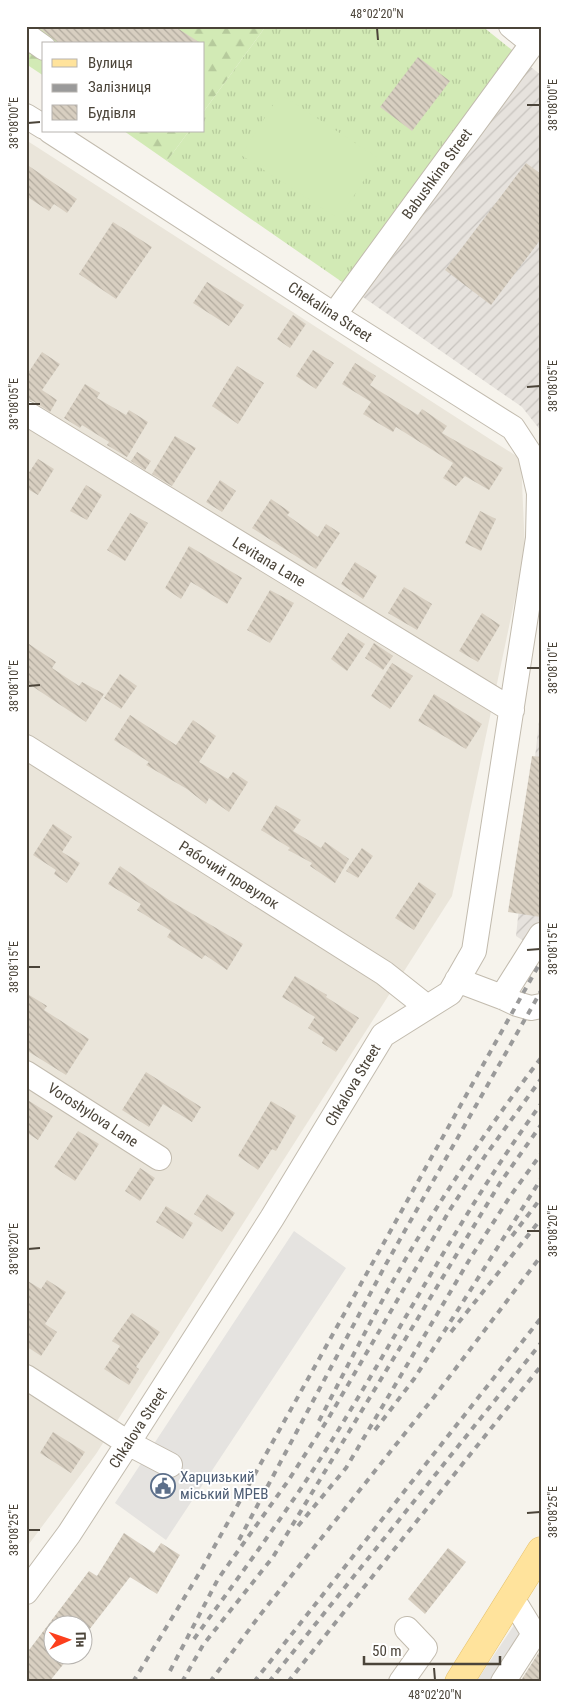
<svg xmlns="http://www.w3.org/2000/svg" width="567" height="1708" font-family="'Roboto Condensed',sans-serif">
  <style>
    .residential { fill: #eae5da }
    .industrial { fill: url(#industrial-furrows) }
    .grass { fill: url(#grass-tufts) }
    .forest { fill: url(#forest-firs) }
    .pitch { fill: #d2eab5 }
    .parking { fill: #e5e3e0 }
    .building { fill: url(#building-back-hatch) }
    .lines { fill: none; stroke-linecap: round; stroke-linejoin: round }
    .minor-casing { stroke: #c2bbae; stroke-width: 26 }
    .major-casing { stroke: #e6c16a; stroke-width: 29 }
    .minor { stroke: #fff; stroke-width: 24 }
    .major { stroke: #ffe39c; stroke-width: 28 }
    .rail { stroke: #9a9a9a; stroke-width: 4; stroke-dasharray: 6 6; stroke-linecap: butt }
    .ticks { fill: none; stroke: #4b4439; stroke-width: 2 }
    .labels { text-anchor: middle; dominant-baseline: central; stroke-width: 4; stroke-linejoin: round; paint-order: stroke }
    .street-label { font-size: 15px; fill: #4b4439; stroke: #fff }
    .service-label { font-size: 15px; fill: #4e5e75; stroke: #fff; text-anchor: start }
    .neatline { fill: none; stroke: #4b4439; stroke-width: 2 }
    .ticks-label { font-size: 12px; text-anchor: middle; fill: #4b4439 }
  </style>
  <defs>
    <pattern id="industrial-furrows" width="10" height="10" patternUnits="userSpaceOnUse" patternTransform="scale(1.25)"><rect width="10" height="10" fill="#e6e2dd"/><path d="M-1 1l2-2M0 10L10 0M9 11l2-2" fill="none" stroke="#c7c3be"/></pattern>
    <pattern id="grass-tufts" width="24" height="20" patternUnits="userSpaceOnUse" patternTransform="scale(1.25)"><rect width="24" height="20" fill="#d2eab5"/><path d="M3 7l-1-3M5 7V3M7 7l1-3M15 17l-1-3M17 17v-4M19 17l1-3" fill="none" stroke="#b6ca9c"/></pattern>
    <pattern id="forest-firs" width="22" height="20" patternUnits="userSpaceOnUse" patternTransform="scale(1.25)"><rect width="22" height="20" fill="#d2eab5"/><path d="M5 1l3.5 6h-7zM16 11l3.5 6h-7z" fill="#b6ca9c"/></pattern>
    <pattern id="building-back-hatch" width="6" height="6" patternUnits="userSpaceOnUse" patternTransform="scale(1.25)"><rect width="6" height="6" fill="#d8cfc1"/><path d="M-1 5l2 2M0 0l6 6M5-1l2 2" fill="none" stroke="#b1aa9e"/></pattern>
  </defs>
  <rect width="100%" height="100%" fill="#f6f3ec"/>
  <!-- residential -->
  <path class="residential" d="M26,140L521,459L525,551L452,896L96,1454L26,1548Z"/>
  <!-- industrial -->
  <path class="industrial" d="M527,64L541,75V431L522,407L360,295Z
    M541,702V952L516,936Z"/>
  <!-- grass -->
  <path class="grass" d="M266,26H482L517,54L345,284L167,161L189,131H204V111Z"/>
  <!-- forest -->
  <path class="forest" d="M26,26H266L204,111V44H44V76L26,64Z
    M124,131H189L167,161Z"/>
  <!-- pitch -->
  <path class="pitch" d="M280,94L378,158L339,219L241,155Z"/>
  <!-- parking -->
  <path class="parking" d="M294,1231L346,1268L166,1540L115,1503Z
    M525,1609L541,1620V1637L511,1682H476Z"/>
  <!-- building -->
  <path class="building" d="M37,26H174L202,44H60Z
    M418,57L450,81L412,131L380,107Z
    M526,163L541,174V239L491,305L445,270Z
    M26,164L77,199L67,213L54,204L49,211L26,196Z
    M113,222L152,247L116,299L79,274Z
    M207,282L244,305L229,326L193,303Z
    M293,315L306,324L290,348L277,339Z
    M313,350L334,363L316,389L296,376Z
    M42,352L60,364L42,390L57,400L50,412L33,401L26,399V376Z
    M355,363L376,376L370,385L418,415L422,409L447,426L442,433L503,468L489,490L465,476L456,486L443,478L453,463L396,427L393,432L363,414L371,402L342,384Z
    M237,366L264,383L238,424L212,406Z
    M85,384L100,393L97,398L126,415L129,410L148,422L127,457L107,445L109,442L82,425L80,428L64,418Z
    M175,436L196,448L172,486L152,474Z
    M137,452L151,461L145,470L131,461Z
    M38,459L54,469L38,495L26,488V477Z
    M220,480L236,491L222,512L206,502Z
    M86,485L102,495L87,520L70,511Z
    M271,499L290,512L287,515L318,537L326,524L340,533L316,569L252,528Z
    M480,511L496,519L481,551L465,543Z
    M130,513L148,523L125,561L107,550Z
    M189,546L242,578L227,604L191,582L181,599L165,588Z
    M355,562L377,576L363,599L341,584Z
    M404,587L432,604L417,630L388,613Z
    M270,590L294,603L270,643L247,630Z
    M482,613L500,625L478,662L459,651Z
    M348,633L365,644L347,671L331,659Z
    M26,642L56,662L52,668L79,686L82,682L104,694L86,722L26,682Z
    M374,643L393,656L383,670L365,658Z
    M392,663L413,676L390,709L371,696Z
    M120,674L137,686L121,709L104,698Z
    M434,694L482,724L466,749L418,721Z
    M130,715L176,745L193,720L216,736L199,762L228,779L233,772L248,782L229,812L209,798L206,804L187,789L146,765L149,762L114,740Z
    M532,756L541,757V917L508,912Z
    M276,805L301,820L293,831L321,848L325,842L349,859L335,883L310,866L312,863L288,850L290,848L261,830Z
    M53,824L72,837L62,852L80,863L67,883L54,874L56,870L33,855Z
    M362,848L373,856L358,878L346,871Z
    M120,866L169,900L243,944L227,970L205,955L202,959L167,937L171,931L137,910L141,904L108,884Z
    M419,882L436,894L414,930L395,918Z
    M295,976L327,995L326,997L359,1018L336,1052L322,1043L324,1038L308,1028L315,1017L282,997Z
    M26,993L47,1006L44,1010L89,1039L66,1075L26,1050Z
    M146,1072L201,1107L192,1122L163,1104L149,1127L122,1110Z
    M26,1099L53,1116L38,1140L26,1132Z
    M271,1101L296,1116L276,1151L272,1149L258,1170L238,1156Z
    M78,1131L99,1144L75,1181L54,1167Z
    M140,1168L155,1178L140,1201L125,1191Z
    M207,1194L235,1213L222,1232L194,1214Z
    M166,1206L193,1223L183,1239L156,1222Z
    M26,1280L41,1289L47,1280L66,1292L45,1324L57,1332L41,1356L26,1346Z
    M132,1313L160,1332L136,1367L139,1369L129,1385L104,1369L120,1346L112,1341Z
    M53,1432L85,1452L71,1473L40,1453Z
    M124,1533L154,1553L161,1543L180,1555L157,1594L130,1577L82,1639V1626H52V1656H70L49,1682H26V1654L89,1571L97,1576Z
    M448,1548L466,1562L425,1614L408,1599Z
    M541,1649V1682H520Z"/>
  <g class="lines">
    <defs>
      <path id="minor" d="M511,26L532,43
        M26,41L30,38L44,48
        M26,116L44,127
        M334,315L541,32
        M26,413L512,710
        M26,747L384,973L427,1007
        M457,980L502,997L517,1004L531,1008L541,1006
        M502,997L541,935
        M26,1073L159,1158
        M26,1377L128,1443L170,1465
        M26,1592L69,1534L128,1443L272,1218L383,1035L450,993L474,951L538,538L539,493L530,454L513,428L334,315L50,131
        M401,1682L425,1648L407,1629
        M503,1682L534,1634L512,1598"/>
      <path id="major" d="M459,1682L541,1551"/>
    </defs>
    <!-- minor casing -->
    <use href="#minor" class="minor-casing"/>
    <!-- major casing -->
    <use href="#major" class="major-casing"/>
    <!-- minor -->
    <use href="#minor" class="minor"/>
    <!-- major -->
    <use href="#major" class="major"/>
    <!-- rail -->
    <path class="rail" d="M512,1236L541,1198
      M451,1332L541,1219
      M319,1421C347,1367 375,1312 405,1260C446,1190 492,1122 541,1058
      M375,1430L414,1379L541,1179
      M298,1526L346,1468L471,1257L511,1195L541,1154
      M239,1540L386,1264L541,991
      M194,1639C242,1572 291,1507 334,1437C403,1326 463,1210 541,1104
      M170,1671L218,1579L288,1481L328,1419L451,1208L485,1156L541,1079
      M133,1682L203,1567L541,961
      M182,1682L203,1645L273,1557L500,1183L541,1125
      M210,1682L260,1615L434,1397L541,1256
      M254,1682L541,1318
      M269,1682L541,1343
      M288,1682L541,1366"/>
  </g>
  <!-- ticks -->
  <path class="ticks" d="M377,28L378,40M527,105H540M28,123L40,122M527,387L540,386M28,404H40M527,668H540M28,686L40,685M527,950L540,949M28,967H40M527,1231H540M28,1249L40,1248M527,1513L540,1512M28,1530H40M434,1668L435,1680"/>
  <!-- icons -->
  <defs>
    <symbol id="civic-ring" viewBox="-11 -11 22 22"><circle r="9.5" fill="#fff" stroke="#5c6f8a" stroke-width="1.5"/><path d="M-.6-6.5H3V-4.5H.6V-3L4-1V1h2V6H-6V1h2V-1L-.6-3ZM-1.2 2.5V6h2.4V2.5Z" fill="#5c6f8a"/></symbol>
  </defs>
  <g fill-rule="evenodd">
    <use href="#civic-ring" x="149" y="1472" width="28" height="28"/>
  </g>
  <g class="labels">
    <!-- street labels -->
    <g class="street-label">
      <text transform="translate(437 174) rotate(-54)">Babushkina Street</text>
      <text transform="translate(330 312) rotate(33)">Chekalina Street</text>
      <text transform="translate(269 562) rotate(31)">Levitana Lane</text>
      <text transform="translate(229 875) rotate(32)">Рабочий провулок</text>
      <text transform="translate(353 1085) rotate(-59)">Chkalova Street</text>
      <text transform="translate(93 1115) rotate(33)">Voroshylova Lane</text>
      <text transform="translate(138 1428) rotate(-57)">Chkalova Street</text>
    </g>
    <!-- service labels -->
    <g class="service-label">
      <text x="180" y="1477">Харцизький<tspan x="180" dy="17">міський МРЕВ</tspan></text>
    </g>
  </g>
  <!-- border -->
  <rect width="567" height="1708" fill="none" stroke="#ffffff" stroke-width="55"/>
  <!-- legend -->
  <rect x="42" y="42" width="162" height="90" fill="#ffffff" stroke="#b7b4b0"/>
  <rect x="52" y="59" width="25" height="8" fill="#ffe39c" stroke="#b7b4b0"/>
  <text x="88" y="68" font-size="15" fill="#4b4439">Вулиця</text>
  <rect x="52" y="84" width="25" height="8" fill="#9a9a9a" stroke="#b7b4b0"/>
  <text x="88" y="92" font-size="15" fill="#4b4439">Залізниця</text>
  <rect x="52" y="105" width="25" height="15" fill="url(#building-back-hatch)" stroke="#b7b4b0"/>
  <text x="88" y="118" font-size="15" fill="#4b4439">Будівля</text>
  <!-- north arrow -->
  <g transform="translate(68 1640) rotate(88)"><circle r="24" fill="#ffffff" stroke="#b7b4b0"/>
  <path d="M0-4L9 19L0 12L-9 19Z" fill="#fc3f1d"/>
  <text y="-8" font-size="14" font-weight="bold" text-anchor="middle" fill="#4b4439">Пн</text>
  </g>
  <!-- scale -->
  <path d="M364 1656v8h136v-8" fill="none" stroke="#4b4439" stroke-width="2.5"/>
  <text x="372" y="1656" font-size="15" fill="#4b4439" stroke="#ffffff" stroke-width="4" paint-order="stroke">50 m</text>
  <rect x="28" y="28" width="512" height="1652" class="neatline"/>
  <g class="ticks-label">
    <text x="377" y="18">48°02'20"N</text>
    <text transform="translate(553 105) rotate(-90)" y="4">38°08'00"E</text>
    <text transform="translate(14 123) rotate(-90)" y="4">38°08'00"E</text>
    <text transform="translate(553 386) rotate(-90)" y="4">38°08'05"E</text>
    <text transform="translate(14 404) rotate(-90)" y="4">38°08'05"E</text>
    <text transform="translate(553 668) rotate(-90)" y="4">38°08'10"E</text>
    <text transform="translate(14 686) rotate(-90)" y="4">38°08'10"E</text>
    <text transform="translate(553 949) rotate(-90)" y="4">38°08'15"E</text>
    <text transform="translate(14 967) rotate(-90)" y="4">38°08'15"E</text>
    <text transform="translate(553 1231) rotate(-90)" y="4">38°08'20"E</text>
    <text transform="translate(14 1249) rotate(-90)" y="4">38°08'20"E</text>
    <text transform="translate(553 1512) rotate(-90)" y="4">38°08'25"E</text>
    <text transform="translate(14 1530) rotate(-90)" y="4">38°08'25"E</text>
    <text x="435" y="1699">48°02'20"N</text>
  </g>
</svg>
